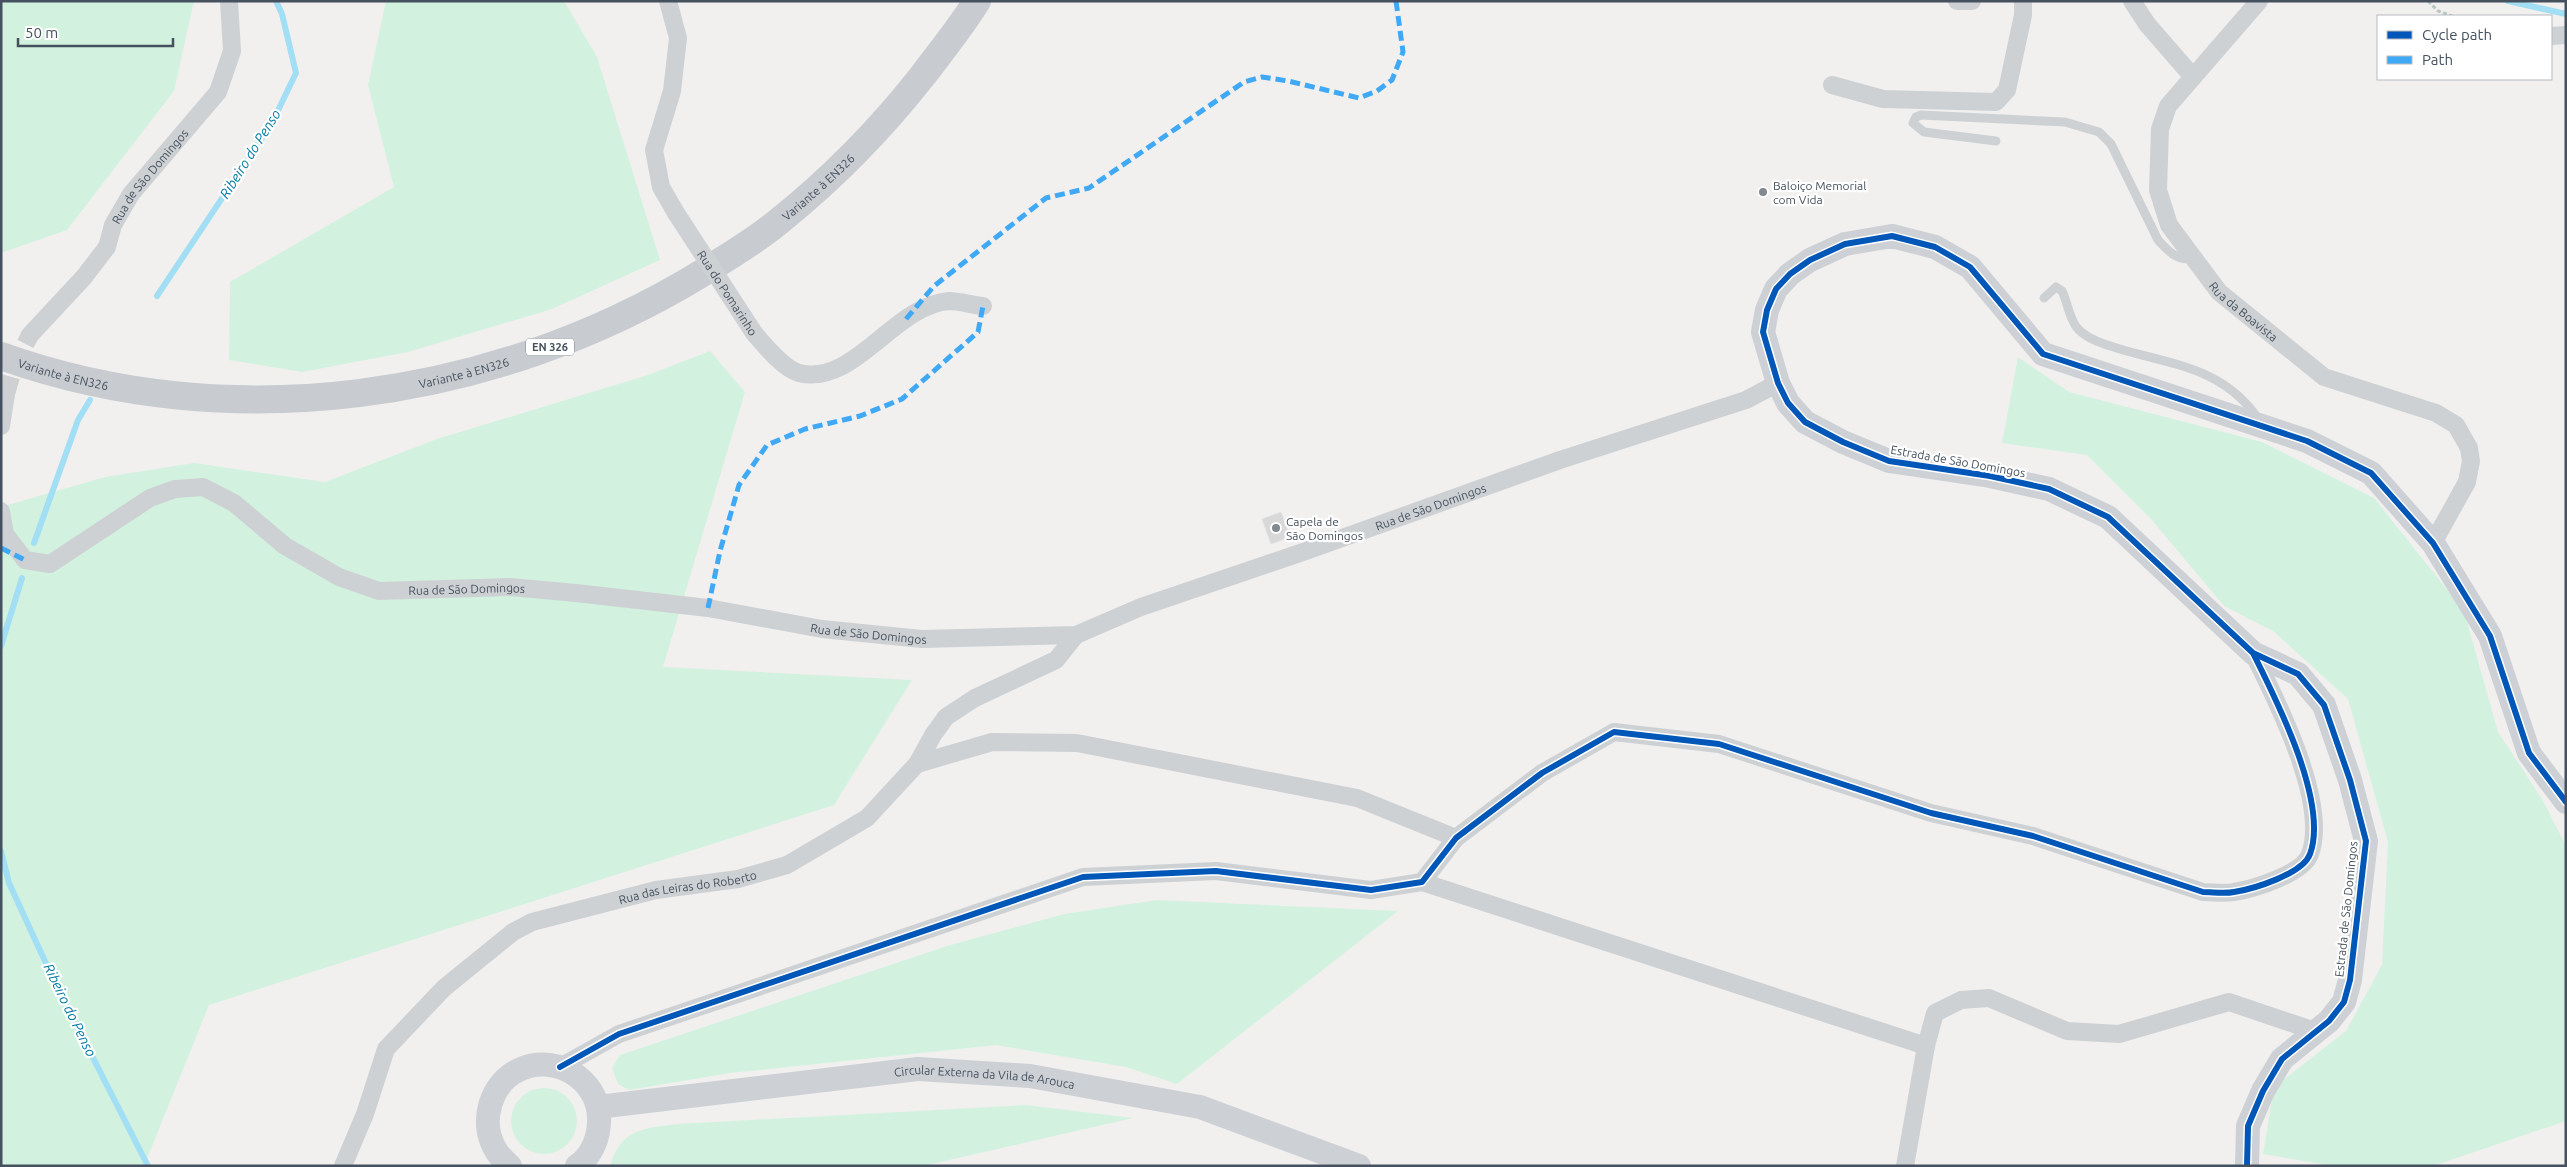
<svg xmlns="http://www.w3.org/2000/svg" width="2567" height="1167" font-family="Ubuntu,sans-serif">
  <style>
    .green { fill: #d2f2df }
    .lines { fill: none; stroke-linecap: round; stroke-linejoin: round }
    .stream { stroke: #a2def4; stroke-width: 6 }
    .building { fill: #d8d8d9; stroke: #e2e2e2 }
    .street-tunnel { stroke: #cfd0d2; stroke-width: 18; stroke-dasharray: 18 9; stroke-linecap: butt }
    .path { stroke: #b9c6c3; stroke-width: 3; stroke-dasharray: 4 2.5; stroke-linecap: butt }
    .lane { stroke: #ced1d4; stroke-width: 9 }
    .street { stroke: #ced1d4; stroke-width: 18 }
    .secondary { stroke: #cdd1d5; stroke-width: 24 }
    .primary { stroke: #c8cbd0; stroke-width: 28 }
    .street-bridge { stroke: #ced1d4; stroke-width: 18 }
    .quiet { stroke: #3fa9f5; stroke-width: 5; stroke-dasharray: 10 5; stroke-linecap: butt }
    .cycleway-casing { stroke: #fff; stroke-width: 9 }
    .cycleway { stroke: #0057b8; stroke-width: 6 }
    .poi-dot { fill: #818991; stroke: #fff; stroke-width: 2 }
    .labels { text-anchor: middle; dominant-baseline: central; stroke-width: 4.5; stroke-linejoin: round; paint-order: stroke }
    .shield { fill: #fff; stroke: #7d858e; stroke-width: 1 }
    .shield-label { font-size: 11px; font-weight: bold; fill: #45515e }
    .street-label { font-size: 12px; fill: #45515e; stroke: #fff }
    .poi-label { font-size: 12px; fill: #45515e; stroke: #fff; text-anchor: start }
    .water-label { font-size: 14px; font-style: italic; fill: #027aa6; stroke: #fff }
  </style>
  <rect width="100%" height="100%" fill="#f1f0ef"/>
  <!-- green -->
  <path class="green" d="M1,1H194L174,91L67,230L1,253Z
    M386,1H564L597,57L660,260L552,309L408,352L302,372L229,360L230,282L394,187L368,85Z
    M710,351L745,392L663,667L912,680L834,805L209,1005L144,1166H1V507L105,477L194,463L325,482L437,439L648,375Z
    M2018,357L2069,392L2262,442L2374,498L2464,611L2498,732L2542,799L2566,846V1121L2433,1166H2333L2263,1154L2274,1087L2346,1031L2382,965L2388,842L2348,699L2273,631L2224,606L2151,519L2087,455L2002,443Z
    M1157,900L1398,911L1177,1084L1126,1067L996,1045L730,1073L629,1090L618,1084L612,1068L620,1055L947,946L1064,914Z
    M511 1121a33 33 0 1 1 66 0a33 33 0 1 1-66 0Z
    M1026,1105L1133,1118L923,1166H610C621,1129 643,1128 678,1124Z"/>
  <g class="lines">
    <!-- stream -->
    <path class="stream" d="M2508,1L2566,14
      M157,296L272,123L296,73L282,14L276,1
      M34,543L78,420L90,400
      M1,646L22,578
      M1,851L9,883L55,983L148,1166"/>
  </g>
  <!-- building -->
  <path class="building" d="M1281,512L1290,537L1271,544L1262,519Z"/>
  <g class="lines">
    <!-- street-tunnel -->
    <path class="street-tunnel" d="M6,394L14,366L30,335"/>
    <!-- path -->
    <path class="path" d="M2428,1L2438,11L2452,16"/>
    <!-- lane -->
    <path class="lane" d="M1996,141L1924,132L1913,123L1916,117L1921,115L2065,122L2099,132L2111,144L2158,240C2168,251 2178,262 2194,258
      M2044,298L2056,287L2062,291C2068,303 2069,319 2078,329C2090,341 2107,345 2123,350C2177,365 2226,370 2259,420"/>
    <!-- street -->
    <g class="street">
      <path d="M668,1L678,38L672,91L654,150L661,187L676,213"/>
      <path d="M1957,1H1972"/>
      <path d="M2132,1L2147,24L2193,77"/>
      <path id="s1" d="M2259,1L2168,106L2160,129L2158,190L2169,225L2219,292L2324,377L2436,413L2456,425L2469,448L2471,461L2467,482L2433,543"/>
      <path d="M2551,36L2566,35"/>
      <path d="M1832,85L1883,99L1996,102L2007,90L2023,15V1"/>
      <path d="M754,333C764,345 784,369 799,373C854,387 894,305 949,301C959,301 972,305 983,306"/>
      <path id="s2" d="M30,335L84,277L107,247L113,225L131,194L218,92L232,51L229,1"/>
      <path d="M1,426L6,394"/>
      <path id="s3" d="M1,511L5,534L25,560L50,564L150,498L175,489L203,487L234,503L285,546L339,577L379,591L510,587L576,593L708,608L822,629L922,639L1076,635L1141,607L1303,552L1560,460L1746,400L1778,383"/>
      <path d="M917,764L992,742L1077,743L1357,798L1456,838"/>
      <path d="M1422,882L1926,1046"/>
      <path d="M560,1067L619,1034L1083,877L1216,871L1371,890L1422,882L1456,838L1542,773L1614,732L1719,744L1931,813L2033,836L2203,892C2213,892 2224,894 2234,892C2253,889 2303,874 2310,854C2329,803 2276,699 2253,653"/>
      <path id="s4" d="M343,1166L365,1114L386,1049L444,988L513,932L532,922L656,890L738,879L787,865L867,818L917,764L933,735L946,717L975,698L1056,660L1076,635"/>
      <path d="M1905,1166L1926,1046L1935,1013L1961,1000L1989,998L2067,1031L2119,1034L2229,1002L2315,1031"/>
    </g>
    <!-- secondary -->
    <g class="secondary">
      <path id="s5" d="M598,1107L918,1069L1030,1076L1200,1107L1359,1166"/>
      <path d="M510,1166C506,1162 500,1157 497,1152C478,1124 490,1082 521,1069C556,1054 597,1079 599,1116C600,1135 593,1155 577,1166"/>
      <path d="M2247,1166L2248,1126L2263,1091L2282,1059L2329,1021L2344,1002L2350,980L2366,841L2350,780L2324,705L2298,674L2253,653L2108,517L2049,489L1990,476L1889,461L1843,442L1805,422L1788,403L1778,383L1763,332L1767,310L1776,289L1790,274L1810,260L1845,244L1892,236L1935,247L1970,267L2043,354L2307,441L2371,473L2433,543L2490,636L2529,753L2566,802"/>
    </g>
    <!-- primary -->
    <path class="primary" id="s6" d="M1,356C230,438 493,400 699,275C726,258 754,242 778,222C833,178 881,129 924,74C942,50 961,27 977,1"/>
    <!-- street-bridge -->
    <path class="street-bridge" id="s7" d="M676,213L754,333"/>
    <!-- quiet -->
    <path class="quiet" d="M906,319L934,286L1046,198L1089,188L1244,82L1262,77L1288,81L1359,98L1377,91L1392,80L1403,52L1396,1
      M1,548L25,560
      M708,608L720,551L739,485L767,445L805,429L860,416L902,399L978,332L983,306"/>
    <defs>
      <path id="cycleway" d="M560,1067L619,1034L1083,877L1216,871L1371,890L1422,882L1456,838L1542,773L1614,732L1719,744L1931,813L2033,836L2203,892C2213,892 2224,894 2234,892C2253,889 2303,874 2310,854C2329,803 2276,699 2253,653
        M2247,1166L2248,1126L2263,1091L2282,1059L2329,1021L2344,1002L2350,980L2366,841L2350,780L2324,705L2298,674L2253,653L2108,517L2049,489L1990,476L1889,461L1843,442L1805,422L1788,403L1778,383L1763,332L1767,310L1776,289L1790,274L1810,260L1845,244L1892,236L1935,247L1970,267L2043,354L2307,441L2371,473L2433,543L2490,636L2529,753L2566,802"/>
    </defs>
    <!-- cycleway casing -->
    <use href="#cycleway" class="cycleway-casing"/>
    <!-- cycleway -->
    <use href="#cycleway" class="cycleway"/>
  </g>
  <!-- markers -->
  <g class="poi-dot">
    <circle cx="1763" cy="192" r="5"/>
    <circle cx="1276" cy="528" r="5"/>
  </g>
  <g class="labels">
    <!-- shield labels -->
    <rect class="shield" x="526" y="338.5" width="48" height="17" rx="4"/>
    <g class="shield-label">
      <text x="550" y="347">EN 326</text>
    </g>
    <!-- street labels -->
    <g class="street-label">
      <text stroke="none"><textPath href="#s2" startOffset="201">Rua de São Domingos</textPath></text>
      <text stroke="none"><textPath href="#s6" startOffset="874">Variante à EN326</textPath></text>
      <text stroke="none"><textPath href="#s7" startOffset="95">Rua do Pomarinho</textPath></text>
      <text stroke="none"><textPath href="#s1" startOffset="376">Rua da Boavista</textPath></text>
      <text stroke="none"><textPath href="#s6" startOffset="470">Variante à EN326</textPath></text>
      <text stroke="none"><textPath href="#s6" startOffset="65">Variante à EN326</textPath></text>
      <text transform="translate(1958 461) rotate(10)">Estrada de São Domingos</text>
      <text stroke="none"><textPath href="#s3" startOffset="1540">Rua de São Domingos</textPath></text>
      <text stroke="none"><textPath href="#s3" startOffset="550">Rua de São Domingos</textPath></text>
      <text stroke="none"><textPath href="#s3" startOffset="955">Rua de São Domingos</textPath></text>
      <text stroke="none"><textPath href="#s4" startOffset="479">Rua das Leiras do Roberto</textPath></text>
      <text transform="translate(2346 909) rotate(-84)">Estrada de São Domingos</text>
      <text stroke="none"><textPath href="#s5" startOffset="389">Circular Externa da Vila de Arouca</textPath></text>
    </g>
    <!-- poi labels -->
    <g class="poi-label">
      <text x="1773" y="185">Baloiço Memorial<tspan x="1773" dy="14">com Vida</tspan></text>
      <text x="1286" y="521">Capela de<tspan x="1286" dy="14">São Domingos</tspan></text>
    </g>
    <!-- water labels -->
    <g class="water-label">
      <text transform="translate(250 154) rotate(-58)">Ribeiro do Penso</text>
      <text transform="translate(70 1010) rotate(64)">Ribeiro do Penso</text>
    </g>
  </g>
  <!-- border -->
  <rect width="2567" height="1167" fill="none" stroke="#45515e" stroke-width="5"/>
  <!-- legend -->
  <rect x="2377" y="15" width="175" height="65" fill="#ffffff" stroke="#b5b9bf"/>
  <rect x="2387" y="31" width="25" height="8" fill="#0057b8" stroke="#b5b9bf"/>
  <text x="2422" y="40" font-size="15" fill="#45515e">Cycle path</text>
  <rect x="2387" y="56" width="25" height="8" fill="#3fa9f5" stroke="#b5b9bf"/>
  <text x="2422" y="65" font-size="15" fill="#45515e">Path</text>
  <!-- scale -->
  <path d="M18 38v8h155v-8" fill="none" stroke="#45515e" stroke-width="2.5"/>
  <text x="25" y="38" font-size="15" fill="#45515e" stroke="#ffffff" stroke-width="4" paint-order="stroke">50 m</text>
</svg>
